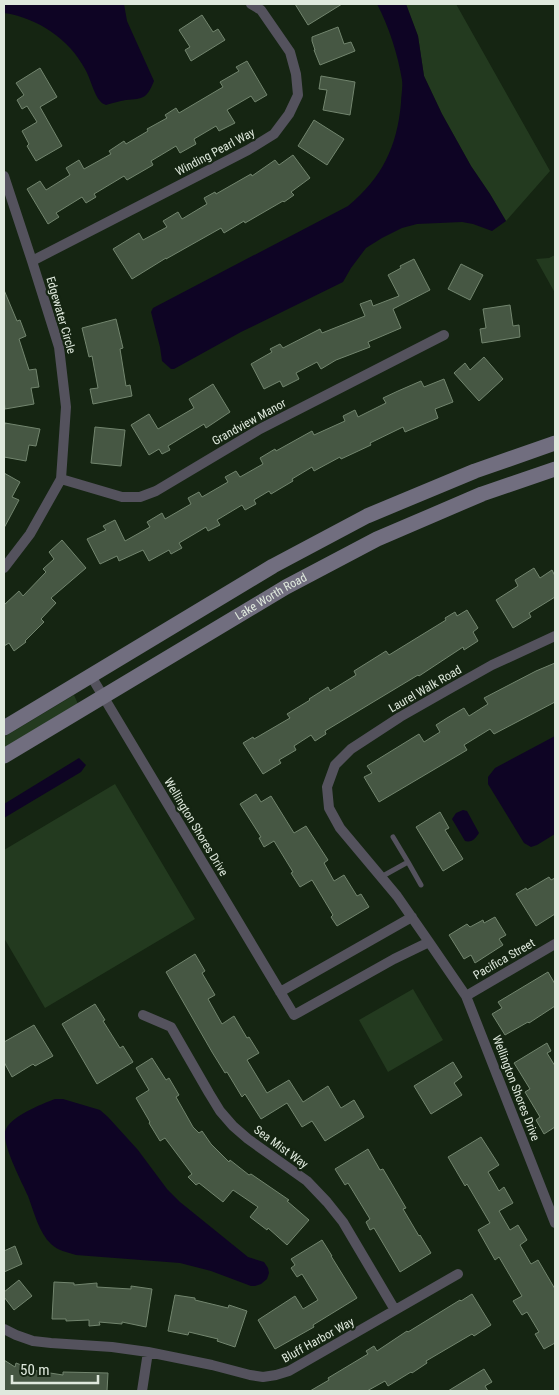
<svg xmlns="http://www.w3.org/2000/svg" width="559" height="1395" font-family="'Roboto Condensed',sans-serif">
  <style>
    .green { fill: #233a1f }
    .water { fill: #0e0424 }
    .building { fill: #465743; stroke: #72856e }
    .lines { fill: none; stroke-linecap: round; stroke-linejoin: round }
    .lane { stroke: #54525d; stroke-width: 5 }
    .street { stroke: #54525d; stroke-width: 10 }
    .secondary { stroke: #716e7f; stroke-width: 15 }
    .labels { text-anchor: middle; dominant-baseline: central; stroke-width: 4.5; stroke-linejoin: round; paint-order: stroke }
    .street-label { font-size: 12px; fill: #dfe9dd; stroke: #152512 }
  </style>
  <rect width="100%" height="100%" fill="#152512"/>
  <!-- green -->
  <path class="green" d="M406,4H456L550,171L506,221L490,194L471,166L442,114L424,76L418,36Z
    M555,255V293L536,259L549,258Z
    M74,695L78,704L4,748V737Z
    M115,784L195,919L45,1008L4,938V850Z
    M413,989L443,1040L388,1072L359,1020Z"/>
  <!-- water -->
  <path class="water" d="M4,4H124L127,21L154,81C147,98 144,99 126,100C119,101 113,103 106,105C104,104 101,103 100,101C94,95 90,77 85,69C69,39 38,18 4,13Z
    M377,4H406L418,36L424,76L442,114L471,166L490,194L506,221L492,231L473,224L462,222L417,224L402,228L382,238L366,248L351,268L343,282L241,332L174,369H171L162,361L160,347L151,312L153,308L348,206C382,178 397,147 401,103C401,96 403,88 402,80C398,55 389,27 377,4Z
    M555,736V834L537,845L531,847L524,843L488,784V777L495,768Z
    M79,758L86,765L81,772L4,818V804Z
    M463,810L467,811L479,833C476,838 472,843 465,841L452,819L456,813Z
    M55,1099H63L100,1110L108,1117L138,1150L167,1189L180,1202L248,1257L264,1262L268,1268L269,1273L267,1279L261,1284L255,1286H251L211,1271L180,1263L76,1255C67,1252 58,1251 51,1244C39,1233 34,1212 28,1196C22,1182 3,1147 5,1132C8,1117 42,1104 55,1099Z"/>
  <!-- building -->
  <path class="building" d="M295,4H342L308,25Z
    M202,15L213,32L218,29L225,40L191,61L185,50L190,47L179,30Z
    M338,27L344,44L351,42L355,51L320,65L314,50H315L312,41V37Z
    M247,61L267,95L255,102L251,96L227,110L235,123L219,131L216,126L194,139L196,144L180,153L176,146L151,161L153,165L127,180L124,176L94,194L96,197L86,203L82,197L56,213L59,217L48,224L27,189L40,181L46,190L70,175L66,168L79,160L84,169L111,154L109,151L124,141L126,144L148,131L147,129L167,118L165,115L176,108L179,113L223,87L220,82L239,71L236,67Z
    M40,68L57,97L40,107L62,146L36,161L27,146L29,144L22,131L37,122L27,106L22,109L17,100L24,95L16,83Z
    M321,76L355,82L350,115L323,110L327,90L319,89Z
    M314,120L344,139L327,165L298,146Z
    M293,155L310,178L291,192L294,195L284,202L283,201L245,223L244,221L224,233L221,228L166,259V258L132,279L113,249L139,233L143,240L167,227L163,221L178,212L182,219L207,204L204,198L215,192L216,194L251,174L252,176L275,160L279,165Z
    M414,259L430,290L393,309L401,328L368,342L370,347L336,360L321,369L317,362L296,373L299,379L283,387L280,381L264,389L251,364L272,352L270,349L280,344L283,348L320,329L322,333L365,316L360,304L371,300L373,306L399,296L388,275L401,268L400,266Z
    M461,264L483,275L470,300L448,289Z
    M4,290L17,321L20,320L26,336L19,339L29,370L36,369L39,387L31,388L34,404L5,409L4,399Z
    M510,305L513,326L519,325L520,337L482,343L480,329L486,328L483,309Z
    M116,319L123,348L120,349L126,386L130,385L132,396L93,404L90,389L98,388L92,356L89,357L82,328Z
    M484,357L503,379L479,401L454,373L465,363L470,370Z
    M444,379L453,402L435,409L438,418L405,432L403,427L370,443L371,445L341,459L340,457L314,471L312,467L292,479L293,481L271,494L269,491L254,500L256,504L245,510L242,505L217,520L220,525L208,531L206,527L179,543L182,548L171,554L169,550L149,561L143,550L119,561L117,556L100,564L87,539L106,530L103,526L115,520L125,541L150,527L147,522L162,513L165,519L191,504L188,498L199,492L202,497L228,482L225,477L236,471L240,477L263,464L260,458L275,449L276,451L312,431L314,435L345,421L343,416L355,410L358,417L386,403L383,398L398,391L421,381L424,387Z
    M213,384L230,412L206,428L204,424L168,446L170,450L162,454L159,449L149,455L131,425L149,414L158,429L194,408L189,399Z
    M5,423L40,429L36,446L29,445L26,461L4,457V429Z
    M95,427L125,430L121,466L91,463Z
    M4,473L20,482L12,497L19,500L4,528Z
    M62,540L86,568L51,598L56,603L41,619L44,622L25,641L26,642L14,651L9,643L4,646V605L19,591L23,596L46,572L43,569L54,559L49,552Z
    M534,568L540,578L552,570L555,576V597L529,613L531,617L513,628L496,600L518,586L515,580Z
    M467,610L478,628L473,632L478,641L464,650L463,647L419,676L418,675L325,731L326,734L315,741L311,735L294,746L296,750L279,760L281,763L263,774L243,743L253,737L254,739L290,718L287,714L310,700L309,699L328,687L330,691L356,675L354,671L386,651L389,655L446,620L445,618L455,612L457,616Z
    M555,663V702L494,734L490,729L464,745L467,750L379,802L364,777L372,773L367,766L419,734L424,742L440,732L436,725L447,718L464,708L469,716L488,704L484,698L536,671Z
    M256,794L261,802L271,796L294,833L306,826L328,860L324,863L334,881L344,875L357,896L361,894L369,907L337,926L331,917L333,915L312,880L300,887L291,873L293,872L274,841L264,847L259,838L261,837L240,804Z
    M440,812L449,828L445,830L463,859L443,871L416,827Z
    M549,877L551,880L555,878V914L536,926L516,894L526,888L527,890Z
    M495,917L506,935L499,939L503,945L475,963L471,955L464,959L449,935L467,924L470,927L483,920L484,923Z
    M195,954L205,971L202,973L215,995L208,999L222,1024L234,1016L247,1038L249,1037L259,1053L247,1060L267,1093L289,1080L303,1102L328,1086L341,1108L354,1100L364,1117L325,1141L312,1121L302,1127L287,1103L261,1119L245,1094L242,1097L227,1072L225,1073L212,1052L166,972Z
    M548,972L555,984V1006L529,1023L528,1022L505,1035L492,1014L502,1008L498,1002Z
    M95,1004L105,1020L103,1021L120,1048L123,1046L133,1062L97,1084L62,1024Z
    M34,1025L53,1056L35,1066L33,1064L12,1077L4,1062V1042Z
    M547,1043L551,1051L547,1053L555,1066V1127L544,1134L536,1120L540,1117L525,1092L530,1089L514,1063Z
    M152,1058L166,1080L169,1078L179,1095L176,1097L193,1127L199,1133L202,1131L211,1144L229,1162L230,1160L249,1175L251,1174L289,1200L287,1201L309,1220L287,1245L268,1228L267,1230L250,1217L258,1207L233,1190L223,1202L199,1183L196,1185L188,1177L192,1174L165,1138L160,1141L149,1123L150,1122L136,1098L149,1090L136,1068Z
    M453,1062L462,1077L454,1083L462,1095L431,1114L414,1086Z
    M481,1137L499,1165L488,1172L499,1191L504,1187L513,1203L499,1211L510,1230L518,1225L527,1240L520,1245L531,1264L538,1260L555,1289V1343L544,1349L535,1334L539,1332L527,1312L522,1315L513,1301L522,1296L499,1257L495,1260L478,1230L490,1223L467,1184L465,1186L448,1157Z
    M368,1149L380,1170L383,1169L406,1208L403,1209L419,1236L420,1235L431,1253L400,1272L374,1228L370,1230L366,1222L370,1219L348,1183L345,1185L335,1169Z
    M322,1240L332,1256H331L357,1298L313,1325L314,1327L275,1349L258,1320L295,1296L303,1309L318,1300L302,1274L297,1277L291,1268L295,1265L291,1259Z
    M15,1246L22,1264L4,1272V1251Z
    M19,1280L32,1296L14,1310L4,1297V1292Z
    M54,1282L74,1283V1285L97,1283V1287L131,1289V1286L152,1289L146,1327L122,1322V1324L99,1322L100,1325L89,1326V1320L66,1321V1319H52Z
    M472,1294L491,1325L474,1336L472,1334L426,1361L427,1363L412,1373L411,1372L388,1386L385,1381L367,1391H310L329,1380L328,1378L368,1354L366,1351L374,1346L377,1351L407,1331L408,1332L460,1300L461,1301Z
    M175,1295L195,1298V1300L228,1308L229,1305L247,1311L235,1347L217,1341L218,1339L189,1332L188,1335L168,1331Z
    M4,1360L15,1367L16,1363L37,1371L63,1375V1372L108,1373L107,1391H4Z
    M484,1369L492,1382L485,1386L488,1391H448Z"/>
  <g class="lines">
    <!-- lane -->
    <path class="lane" d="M408,862L421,885
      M381,877L408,862L393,837"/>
    <!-- street -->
    <path class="street" d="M4,176L32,261L59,347L66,407L61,479L30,534L4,568
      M32,261L248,150L274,134L289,114L298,95L296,74L290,52L261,10L251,4
      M61,479L122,497H140L156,491L260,429L444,335
      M555,636L492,665L451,688L400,717L351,749L335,765L327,787L329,808L340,828L397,896L429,942L466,996L555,1223
      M91,676L294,1015L394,959L429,942
      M280,992L412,917
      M466,996L555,944
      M143,1015L171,1027L209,1093L220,1111L233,1126L248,1139L307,1181L327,1202L343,1222L395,1310
      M4,1329L16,1335L33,1341L51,1343L112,1347L148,1352L212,1365L250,1375L263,1377L276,1375L289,1371L458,1274
      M142,1391L148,1352"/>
    <!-- secondary -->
    <g class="secondary">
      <path d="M4,728L273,566L367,516L475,471L555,443"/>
      <path id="s1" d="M4,756L286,587L377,539L482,494L555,469"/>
    </g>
  </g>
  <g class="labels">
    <!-- street labels -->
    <g class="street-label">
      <text transform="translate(215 152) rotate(-28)">Winding Pearl Way</text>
      <text transform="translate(61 315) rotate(74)">Edgewater Circle</text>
      <text transform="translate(249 422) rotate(-29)">Grandview Manor</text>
      <text stroke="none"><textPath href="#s1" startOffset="311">Lake Worth Road</textPath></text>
      <text transform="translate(425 689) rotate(-30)">Laurel Walk Road</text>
      <text transform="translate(196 827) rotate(59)">Wellington Shores Drive</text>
      <text transform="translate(504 959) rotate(-30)">Pacifica Street</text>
      <text transform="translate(516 1088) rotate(69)">Wellington Shores Drive</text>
      <text transform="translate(281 1147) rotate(36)">Sea Mist Way</text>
      <text transform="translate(318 1340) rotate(-29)">Bluff Harbor Way</text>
    </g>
  </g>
  <!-- border -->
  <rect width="559" height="1395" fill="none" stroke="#dfe9dd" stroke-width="10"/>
  <!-- scale -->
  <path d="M12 1375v8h86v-8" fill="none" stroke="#dfe9dd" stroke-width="2.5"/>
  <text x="20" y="1375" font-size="15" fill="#dfe9dd" stroke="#152512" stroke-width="4" paint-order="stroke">50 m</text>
</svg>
